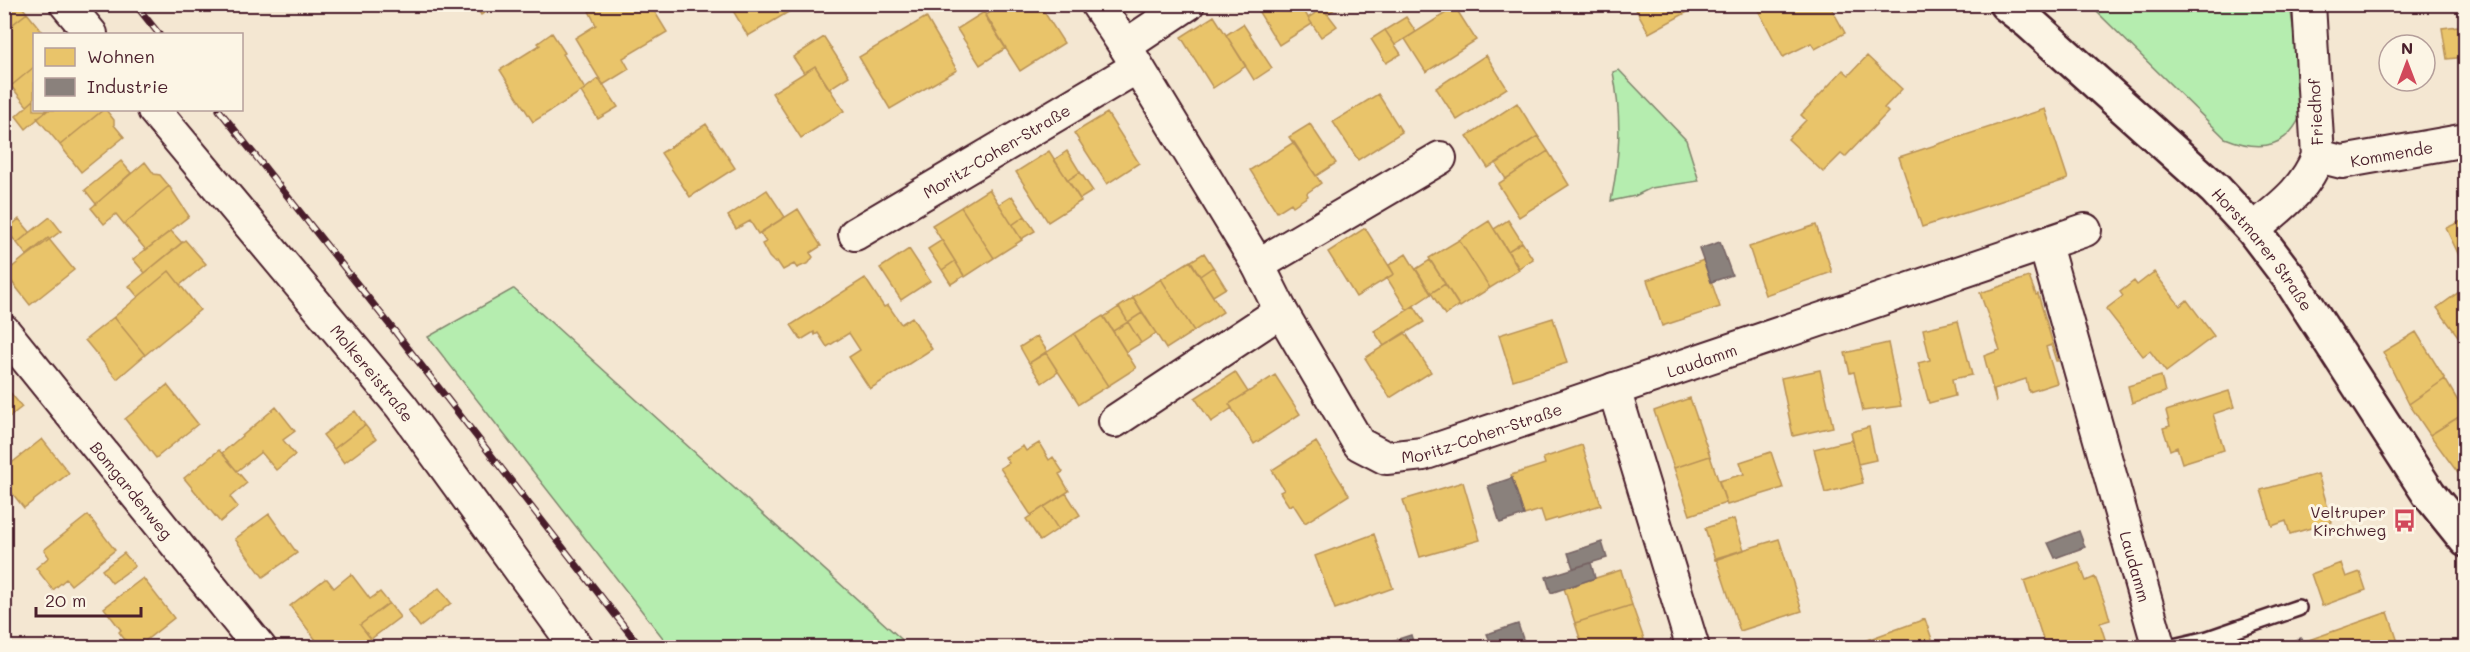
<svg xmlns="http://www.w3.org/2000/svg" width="2470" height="652" font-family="Mali,sans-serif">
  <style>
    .green { fill: #b5edaf; stroke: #80866d; stroke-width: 1.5 }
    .homes { fill: #e9c46a; stroke: #b99257; stroke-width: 1.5 }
    .industry { fill: #8a817c; stroke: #776464; stroke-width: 1.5 }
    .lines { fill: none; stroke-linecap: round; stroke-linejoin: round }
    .lane-casing { stroke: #4a1f2b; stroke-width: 20 }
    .street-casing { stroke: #4a1f2b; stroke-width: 36 }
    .secondary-casing { stroke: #4a1f2b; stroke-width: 38 }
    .lane { stroke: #fcf5e5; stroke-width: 15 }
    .street { stroke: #fcf5e5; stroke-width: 32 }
    .secondary { stroke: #fcf5e5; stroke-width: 33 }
    .rail-casing { stroke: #4a1f2b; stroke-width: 7 }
    .rail { stroke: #fcf5e5; stroke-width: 4.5; stroke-dasharray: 14; stroke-linecap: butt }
    .labels { text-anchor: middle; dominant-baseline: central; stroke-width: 6; stroke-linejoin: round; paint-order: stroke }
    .street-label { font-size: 16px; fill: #4a1f2b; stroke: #fcf5e5 }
    .poi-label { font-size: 16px; fill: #4a1f2b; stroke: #fcf5e5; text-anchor: end }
  </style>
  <rect width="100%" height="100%" fill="#f4e7d2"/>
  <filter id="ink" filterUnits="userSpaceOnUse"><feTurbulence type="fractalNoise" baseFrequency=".0167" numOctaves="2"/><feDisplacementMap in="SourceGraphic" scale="12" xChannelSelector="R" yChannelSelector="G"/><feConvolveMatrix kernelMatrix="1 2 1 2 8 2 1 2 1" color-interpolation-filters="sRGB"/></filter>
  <g filter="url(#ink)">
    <!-- green -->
    <path class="green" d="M2117,4L2290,5L2304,107C2290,148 2262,153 2225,138L2097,12Z
      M1619,70L1686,140L1699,181L1651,188L1635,196L1611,201C1620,156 1622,118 1613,72Z
      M513,289H514L910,647H670L428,337Z"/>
    <!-- homes -->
    <path class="homes" d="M4,4H20L27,13L4,31Z
      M474,4H498L481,15Z
      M600,4H650L667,32L623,58L629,69L603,85L575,38L596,25L589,11Z
      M729,4H802L748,36Z
      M1003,4H1039L1064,43L1020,71L985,16Z
      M1254,4H1300L1312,24L1279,45Z
      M1321,4H1343L1327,14Z
      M1633,4H1702L1649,33Z
      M1768,4H1829L1845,33L1815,49L1811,43L1783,57L1758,10Z
      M1455,7L1476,40L1426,72L1405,39Z
      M1323,8L1337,26L1321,37L1308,18Z
      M984,12L1006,48L980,65L957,29Z
      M27,13L44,34H34V67L11,86L4,78V31Z
      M1214,16L1246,66L1213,88L1181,37Z
      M926,17L957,70L890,109L859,57Z
      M1406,17L1416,32L1395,45L1385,30Z
      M1243,24L1272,68L1254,80L1226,35Z
      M2466,25V57L2447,59L2442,28Z
      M1385,30L1401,54L1386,63L1371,39Z
      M552,33L565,53L563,54L585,89L533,122L500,70L540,45L538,43Z
      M824,37L849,76L829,89L815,66L804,73L793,57Z
      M1486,55L1507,88L1457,120L1436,88Z
      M1867,56L1902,89L1884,108L1888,112L1845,157L1841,154L1823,172L1788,139L1806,120L1801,115L1843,70L1849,75Z
      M815,66L844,111L801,138L772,93Z
      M34,67V100L27,106L11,86Z
      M599,78L618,107L598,119L581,92Z
      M1378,94L1402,132L1358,160L1333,122Z
      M34,100V110H48L26,129L16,116Z
      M1517,103L1538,136L1488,168L1467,136Z
      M2045,109L2068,179L1922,227L1899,157Z
      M48,110H103L60,145L37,118Z
      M103,110H106L114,120V125L124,137L81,172L60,145Z
      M1107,113L1139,163L1107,184L1074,133Z
      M706,124L735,168L690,197L661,153Z
      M1310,124L1336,163L1316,176L1289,137Z
      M1538,136L1548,151L1506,179L1496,164Z
      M1294,142L1321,183L1307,193L1308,196L1293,206L1291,203L1277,212L1250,170Z
      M1049,151L1081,201L1048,222L1016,172Z
      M1067,151L1080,172L1068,180L1054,160Z
      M1548,151L1569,185L1519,217L1498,184Z
      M121,161L131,173L96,204L85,190Z
      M145,162L154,174L160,175L169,186L124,224L116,214L104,224L91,208Z
      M1080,172L1093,191L1080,199L1068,180Z
      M169,186L189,216L146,250L124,224Z
      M989,189L1022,240L994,258L961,207Z
      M767,190L785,217L758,234L750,221L736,229L728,216Z
      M1012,196L1025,216L1012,225L999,204Z
      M961,207L994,258L965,277L932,225Z
      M798,209L821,246L810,253L813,257L809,263L797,268L794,264L783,270L777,261L775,263L769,257L762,244L766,242L760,233Z
      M1025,216L1035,231L1021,239L1012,225Z
      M50,217L61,231L27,256L17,243Z
      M19,219L30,232L17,243L6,230Z
      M2466,219V270L2446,228Z
      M1508,220L1522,242L1508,251L1494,229Z
      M1489,221L1519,270L1490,288L1459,240Z
      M1816,225L1832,272L1765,295L1749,247Z
      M1365,228L1394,274L1356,297L1328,252Z
      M171,231L182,243L145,273L133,259Z
      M48,238L74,270L30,305L5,273Z
      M185,240L206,264L180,285L169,271L138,297L129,286Z
      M942,240L955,261L942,270L928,249Z
      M1459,240L1490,288L1460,307L1429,258Z
      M1522,242L1533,259L1519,268L1508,251Z
      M909,249L930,281L901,300L880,268Z
      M1204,253L1213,267L1200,276L1191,261Z
      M1406,254L1431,294L1407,310L1387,278L1394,274L1389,265Z
      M1430,260L1445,284L1431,293L1416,269Z
      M1704,260L1720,307L1662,326L1647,280Z
      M955,261L964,276L951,284L942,270Z
      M1190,261L1223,312L1194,331L1161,279Z
      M1213,267L1226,288L1213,296L1200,276Z
      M169,271L200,310L145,355L114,317Z
      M2154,272L2180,306L2187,300L2214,336L2166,372L2150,351L2143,356L2106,309L2123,296L2120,292L2134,281L2137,285Z
      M2029,277L2036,295L2038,294L2058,361H2056L2051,345L2046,347L2057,383L2029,392L2026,379L1994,389L1996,402L1984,356L2000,350L1980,293Z
      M865,278L884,307L888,305L901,324L912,317L932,349L870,389L849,357L860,350L849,333L827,347L818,333L815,335L814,332L801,340L791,325Z
      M1161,279L1194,331L1166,349L1133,297Z
      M1445,284L1459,306L1445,315L1431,293Z
      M2466,287V347L2437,308Z
      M1133,298L1142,313L1128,322L1119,307Z
      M1414,306L1424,322L1384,346L1374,331Z
      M1119,307L1128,322L1113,331L1104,317Z
      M1142,313L1156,333L1141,343L1128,322Z
      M1103,316L1136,368L1108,386L1074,334Z
      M114,317L145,355L117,379L85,340Z
      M1553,318L1567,363L1513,380L1499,335Z
      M1958,321L1972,375L1952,379L1955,396L1929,403L1918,363L1930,360L1923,329Z
      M1128,322L1141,343L1126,352L1113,331Z
      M1405,332L1431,372L1390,398L1365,358Z
      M2416,332L2445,379L2409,404L2383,352Z
      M1074,334L1108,386L1079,404L1046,353Z
      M1037,336L1047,351L1029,363L1020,347Z
      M1888,343L1901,406L1863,411L1854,372L1850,373L1845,353Z
      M1046,353L1058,372L1042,383L1029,363Z
      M1820,370L1833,427L1793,436L1781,378Z
      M1235,372L1248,392L1229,404L1232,408L1211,422L1195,398Z
      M1275,375L1300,414L1254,444L1229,404Z
      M2161,376L2165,392L2132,403L2128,386Z
      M2445,379L2465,413L2430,435L2409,404Z
      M4,385L22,407L4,421Z
      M167,385L198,424L156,458L125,419Z
      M2229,391L2234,407L2213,414L2224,450L2182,463L2177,447L2170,450L2163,428L2170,426L2166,411Z
      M1690,398L1710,456L1674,468L1654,411Z
      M276,407L295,431L283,440L295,455L276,470L261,452L237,471L222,453Z
      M355,411L365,425L334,449L323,435Z
      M2462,415L2466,422V484L2430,435Z
      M365,425L376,439L344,463L334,449Z
      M1869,427L1876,460L1858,464L1851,432Z
      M42,439L69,473L24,508L4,483V469Z
      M1852,440L1863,483L1825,493L1814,449Z
      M1316,442L1349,495L1305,523L1293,504L1289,506L1280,492L1284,490L1272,470Z
      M1039,443L1049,460L1053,457L1063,472L1059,474L1069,491L1031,515L1000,468L1009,463L1005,457L1023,446L1026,451Z
      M1582,445L1601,505L1545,522L1541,510L1524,515L1511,475L1545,464L1543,458Z
      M219,450L247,483L230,497L238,507L220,522L184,478Z
      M1771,452L1783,488L1727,505L1719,481L1744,474L1740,462Z
      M1710,456L1726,503L1690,515L1674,468Z
      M2318,474L2332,522L2290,534L2286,521L2272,526L2261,490Z
      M1463,482L1480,540L1420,557L1403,500Z
      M1066,493L1080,515L1058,529L1044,507Z
      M1044,507L1058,529L1040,541L1026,519Z
      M269,514L297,553L263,577L235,539Z
      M88,515L115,550L71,585L66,579L53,590L36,568L49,557L44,550Z
      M1734,519L1744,550L1715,560L1705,528Z
      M1374,534L1393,588L1335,609L1315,556Z
      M1779,539L1802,611L1740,631L1716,558Z
      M124,553L135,566L112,583L102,570Z
      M2079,562L2086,581L2095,577L2106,606L2110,620L2100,623L2106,642L2088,648H2046L2024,581Z
      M2341,563L2346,577L2360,572L2366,590L2322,606L2311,574Z
      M1621,570L1632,605L1575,623L1564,588Z
      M351,574L370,599L380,592L389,603L360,625L371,639L360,648H322L290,606L325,579H327L334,588Z
      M143,578L174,618L136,648H131L119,632L121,630L104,608Z
      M439,588L451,603L420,627L408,611Z
      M389,603L400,617L371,639L360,625Z
      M1632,605L1644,639L1619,648H1583L1575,623Z
      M2388,612L2400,648H2305L2303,642Z
      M1925,619L1935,648H1867L1864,641Z"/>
    <!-- industry -->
    <path class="industry" d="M1720,242L1732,275L1711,282L1699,249Z
      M1512,478L1524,515L1500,523L1488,486Z
      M2079,531L2085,547L2055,558L2048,543Z
      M1602,542L1607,558L1573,568L1568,553Z
      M1591,563L1595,578L1551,593L1546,577Z
      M1518,624L1526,648H1493L1487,634Z
      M1411,635L1415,648H1394L1392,641Z
      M2301,638L2305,648H2288L2287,643Z"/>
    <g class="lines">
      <defs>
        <path id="lane" d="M2169,648L2208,639L2298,608"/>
        <g id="street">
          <path d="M66,4L91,34"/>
          <path id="s1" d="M1097,4L1125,46L1258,265L1281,311L1359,444L1386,458L1423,454L2085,230"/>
          <path d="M1125,46L1188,4"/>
          <path id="s2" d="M154,110L401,406L577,648"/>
          <path id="s3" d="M2318,156L2342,162L2466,140"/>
          <path d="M2253,230C2280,207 2305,190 2318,156L2309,4"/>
          <path id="s4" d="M855,234L1137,67"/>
          <path id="s5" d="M2045,245L2159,648"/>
          <path d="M1258,265L1440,158"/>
          <path id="s6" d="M4,331L260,648"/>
          <path d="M1614,389L1693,648"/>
          <path d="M1115,421L1281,311"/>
        </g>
        <g id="secondary">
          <path id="s7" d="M2006,4L2029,22L2215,189L2253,230L2288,276L2429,494L2466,540"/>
        </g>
      </defs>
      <!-- lane casing -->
      <use href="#lane" class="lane-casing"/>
      <!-- street casing -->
      <use href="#street" class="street-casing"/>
      <!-- secondary casing -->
      <use href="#secondary" class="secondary-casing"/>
      <!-- lane -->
      <use href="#lane" class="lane"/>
      <!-- street -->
      <use href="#street" class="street"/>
      <!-- secondary -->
      <use href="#secondary" class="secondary"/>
      <defs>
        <path id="rail" d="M135,4L159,34
          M219,110L393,329L641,648"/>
      </defs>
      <!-- rail casing -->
      <use href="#rail" class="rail-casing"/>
      <!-- rail -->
      <use href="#rail" class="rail"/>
    </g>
  </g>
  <!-- icons -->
  <defs>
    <symbol id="bus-bare" viewBox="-9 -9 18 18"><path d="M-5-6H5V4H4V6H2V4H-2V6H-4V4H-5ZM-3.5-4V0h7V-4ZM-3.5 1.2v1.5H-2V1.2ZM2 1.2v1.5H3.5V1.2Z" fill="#d1495b" stroke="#fcf5e5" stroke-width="2.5" paint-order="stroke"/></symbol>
  </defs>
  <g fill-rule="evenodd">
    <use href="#bus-bare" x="2388" y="504" width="33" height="33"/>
  </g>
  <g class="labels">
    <!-- street labels -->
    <g class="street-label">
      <text transform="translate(2315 112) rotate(-93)">Friedhof</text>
      <text stroke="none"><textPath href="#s4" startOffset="164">Moritz-Cohen-Straße</textPath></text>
      <text stroke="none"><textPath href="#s3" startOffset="75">Kommende</textPath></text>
      <text stroke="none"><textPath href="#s7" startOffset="356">Horstmarer Straße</textPath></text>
      <text stroke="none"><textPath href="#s1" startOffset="874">Laudamm</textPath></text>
      <text stroke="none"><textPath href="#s2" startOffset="342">Molkereistraße</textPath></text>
      <text stroke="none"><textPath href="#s1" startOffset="642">Moritz-Cohen-Straße</textPath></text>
      <text stroke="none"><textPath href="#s6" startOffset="204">Bomgardenweg</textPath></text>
      <text stroke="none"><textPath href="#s5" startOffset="334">Laudamm</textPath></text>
    </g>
    <!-- poi labels -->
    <g class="poi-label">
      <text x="2386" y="511">Veltruper<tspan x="2386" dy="18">Kirchweg</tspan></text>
    </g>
  </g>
  <!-- margin -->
  <rect width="2470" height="652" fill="none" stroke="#fcf5e5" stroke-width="24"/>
  <rect x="12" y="12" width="2446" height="628" fill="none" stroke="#4a1f2b" stroke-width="2" filter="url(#ink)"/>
  <!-- legend -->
  <rect x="33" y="33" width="210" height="78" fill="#fcf5e5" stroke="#b59f9b" stroke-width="1.5"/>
  <rect x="45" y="48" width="30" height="18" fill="#e9c46a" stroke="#b59f9b" stroke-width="1.5"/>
  <text x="87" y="63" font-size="18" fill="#4a1f2b">Wohnen</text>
  <rect x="45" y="78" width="30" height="18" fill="#8a817c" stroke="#b59f9b" stroke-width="1.5"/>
  <text x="87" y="93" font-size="18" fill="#4a1f2b">Industrie</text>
  <!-- north arrow -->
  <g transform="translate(2407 63)"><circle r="28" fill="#fcf5e5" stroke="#b59f9b" stroke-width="1.5"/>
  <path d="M0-4.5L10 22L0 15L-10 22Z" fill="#d1495b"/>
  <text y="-9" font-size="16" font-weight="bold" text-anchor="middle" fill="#4a1f2b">N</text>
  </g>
  <!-- scale -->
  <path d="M36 607v9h105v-9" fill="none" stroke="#4a1f2b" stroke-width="3"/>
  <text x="45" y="607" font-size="18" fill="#4a1f2b" stroke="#fcf5e5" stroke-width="4.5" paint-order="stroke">20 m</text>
</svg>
